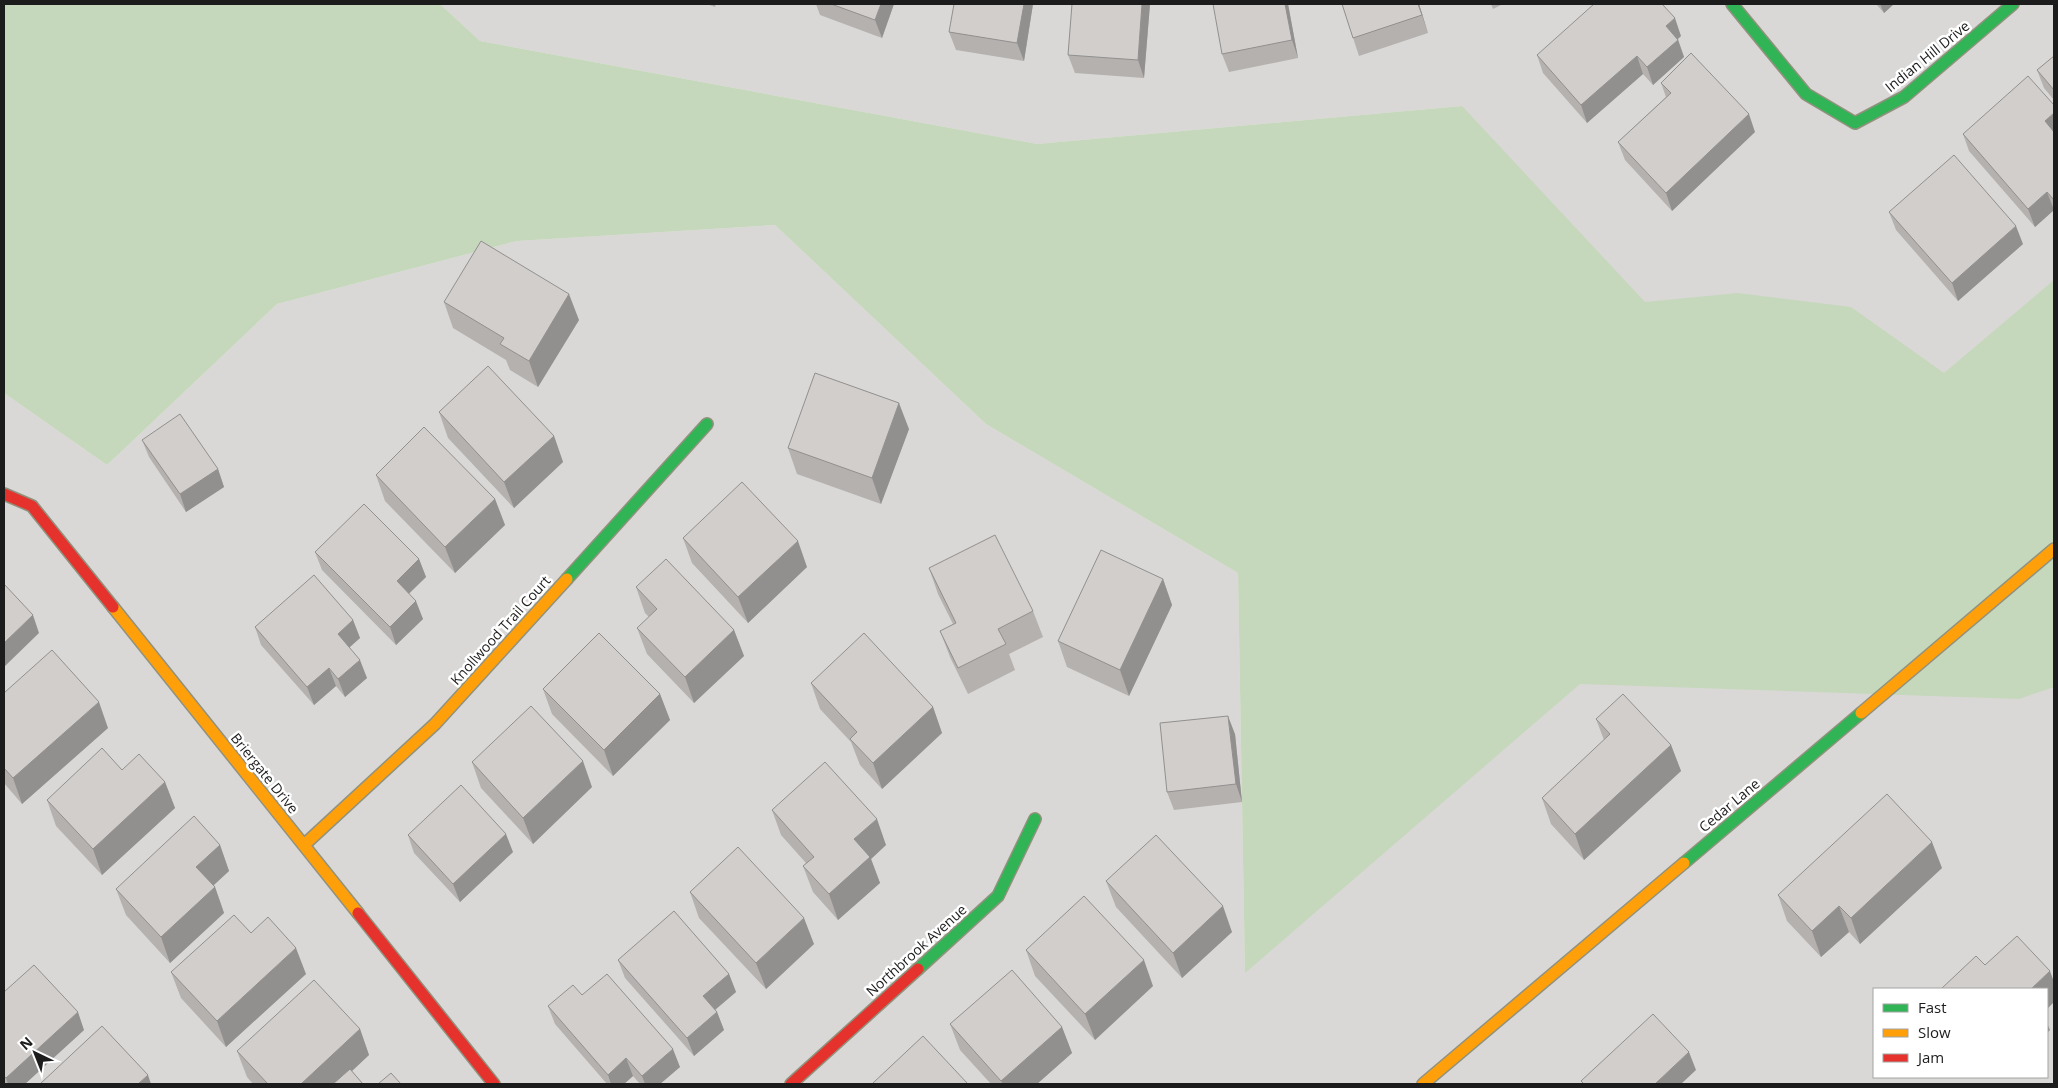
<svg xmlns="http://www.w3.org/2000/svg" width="2058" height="1088" font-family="'Open Sans',sans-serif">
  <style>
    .residential { fill: #d9d8d6; fill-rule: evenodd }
    .forest { fill: #c5d8bb }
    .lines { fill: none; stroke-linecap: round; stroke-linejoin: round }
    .fast-casing { stroke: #91927e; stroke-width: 14 }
    .slow-casing { stroke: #91927e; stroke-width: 14 }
    .jam-casing { stroke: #91927e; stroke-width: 14 }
    .fast { stroke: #30b455; stroke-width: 11 }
    .slow { stroke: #ff9f0a; stroke-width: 11 }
    .jam { stroke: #e5322d; stroke-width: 11 }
    .wall { fill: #b4b1af }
    .shaded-wall { fill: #92908f }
    .building { fill: #d1cecc; stroke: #92908f }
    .labels { text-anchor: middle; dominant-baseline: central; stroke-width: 5; stroke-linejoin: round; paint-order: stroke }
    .street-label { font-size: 14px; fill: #1c1c1c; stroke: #fff }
  </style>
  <rect width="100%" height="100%" fill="#eae8e5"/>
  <!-- residential -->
  <path class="residential" d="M440,4H2054V1084H4V393L107,465L277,304L517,241L775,225L986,424L1238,573L1245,973L1462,106L1037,144L480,41ZM1874,989H2047V1077H1874Z"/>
  <!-- forest -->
  <path class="forest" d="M4,4H440L480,41L1037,144L1462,106L1645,302L1738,293L1851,307L1944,373L2054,280V687L2019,699L1580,684L1245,973L1238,573L986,424L775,225L517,241L277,304L107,465L4,393Z"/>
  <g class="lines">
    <defs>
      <path id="fast" d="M1732,4L1806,94L1855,123L1904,97L2013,4
        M567,579L707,424
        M1684,863L1861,713
        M918,969L998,896L1035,819"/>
      <path id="slow" d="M113,607L358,913
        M1861,713L2054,549
        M304,845L435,724L567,579
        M1423,1084L1684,863"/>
      <path id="jam" d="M4,494L32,506L113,607
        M358,913L494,1084
        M791,1084L918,969"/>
    </defs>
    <!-- fast casing -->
    <use href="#fast" class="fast-casing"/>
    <!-- slow casing -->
    <use href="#slow" class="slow-casing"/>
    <!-- jam casing -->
    <use href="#jam" class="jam-casing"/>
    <!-- fast -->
    <use href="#fast" class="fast"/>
    <!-- slow -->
    <use href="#slow" class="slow"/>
    <!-- jam -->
    <use href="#jam" class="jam"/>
  </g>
  <!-- wall -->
  <path class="wall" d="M707,4H716L715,7Z
    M816,4H894L882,38L820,15Z
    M1033,4L1024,61L956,50L949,32Z
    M1150,4L1144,78L1075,73L1068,55Z
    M1288,4L1298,58L1229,72L1222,54Z
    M1342,4H1419L1428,33L1359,56Z
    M1491,4H1503L1493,9Z
    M1876,4H1894L1884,13Z
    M1681,36L1678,39L1684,57L1653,85L1643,74L1587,123L1543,73L1537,55Z
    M2054,56V100L2044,88L2037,70Z
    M1661,83L1755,132L1672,211L1625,160L1618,142L1666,97Z
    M2054,105V211V210L2035,227L1969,151L1963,134Z
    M1889,212L2023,244L1958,301L1896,230Z
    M444,302L579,320L538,387L510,370L506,360L453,328Z
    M439,412L554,436L563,462L514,508L448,438Z
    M909,429L881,504L797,474L788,448Z
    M142,440L218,469L224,487L186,512L149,457Z
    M376,475L495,499L505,525L455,573L385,501Z
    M683,538L807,567L748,623L692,563Z
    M315,552L419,559L426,577L409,594L423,619L396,645L322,570Z
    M929,568L1033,611L1043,637L1009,654L1015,670L968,694L950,657L940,631L953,624L938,594Z
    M1163,579L1172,605L1129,696L1067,667L1058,641Z
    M636,587L734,630L744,656L694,703L647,654L637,628L649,617L645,613Z
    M353,620L360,638L349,648L367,678L345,697L336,686L314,705L261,645L255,627Z
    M811,683L933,707L942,733L882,789L860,765L851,742L820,709Z
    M543,689L660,694L670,720L613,776L552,714Z
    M4,693L108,728L22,804L4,783Z
    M1596,719L1671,745L1681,771L1584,860L1551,824L1542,798L1604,740Z
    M1235,734L1242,802L1174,810L1167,792Z
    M472,762L592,787L533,844L481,788Z
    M122,770L165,782L175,808L102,875L56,826L47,800Z
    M772,810L886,845L871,859L880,883L838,920L813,892L803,866L806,863L781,835Z
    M408,835L513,852L460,902L414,853Z
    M220,845L229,871L213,886L215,887L224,913L170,963L126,915L116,889Z
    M1942,868L1860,944L1849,932L1821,957L1787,921L1778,895Z
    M1106,881L1232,932L1182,978L1116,907Z
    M690,892L814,944L766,989L699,918Z
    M1026,950L1153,986L1095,1040L1035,976Z
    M618,960L729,974L736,992L715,1010L717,1012L724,1030L694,1056L625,978Z
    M171,972L306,974L226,1047L181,998Z
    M4,992L84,1030L25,1084H4Z
    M582,995L680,1067L660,1084H640L633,1076L624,1084H607L555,1024L548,1006Z
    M950,1024L1062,1027L1072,1053L1037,1084H991L960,1050Z
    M360,1029L369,1055L352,1071L363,1084H253L247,1077L237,1051Z"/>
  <!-- shaded-wall -->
  <path class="shaded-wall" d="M881,4H894L882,38L875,20Z
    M1024,4H1033L1024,61L1017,43Z
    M1142,4H1150L1144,78L1138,60Z
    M1285,4H1288L1298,58L1292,40Z
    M1418,4H1419L1428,33Z
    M1880,4H1894L1884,13Z
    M1675,18L1681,36L1672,44L1666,26Z
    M1678,40L1684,57L1653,85L1647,67Z
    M1637,56L1643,74L1587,123L1581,105Z
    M2054,113V137L2045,121Z
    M1749,114L1755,132L1672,211L1666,193Z
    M2047,192L2054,210L2035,227L2028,209Z
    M2016,226L2023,244L1958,301L1952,283Z
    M569,294L579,320L538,387L529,361Z
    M899,403L909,429L881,504L872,478Z
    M554,436L563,462L514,508L504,482Z
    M218,469L224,487L186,512L180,494Z
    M495,499L505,525L455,573L445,547Z
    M798,541L807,567L748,623L738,597Z
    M419,559L426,577L403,599L397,581Z
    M1163,579L1172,605L1129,696L1120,670Z
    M416,601L423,619L396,645L390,627Z
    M33,615L39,633L4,667V643Z
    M353,620L360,638L344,652L338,634Z
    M734,630L744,656L694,703L685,677Z
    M360,660L367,678L345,697L338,679Z
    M329,668L336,686L314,705L307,687Z
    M660,694L670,720L613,776L604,750Z
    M99,702L108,728L22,804L13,778Z
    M933,707L942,733L882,789L873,763Z
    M1228,716L1235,734L1242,802L1236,784Z
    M1671,745L1681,771L1584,860L1575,834Z
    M583,761L592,787L533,844L523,818Z
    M165,782L175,808L102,875L93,849Z
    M877,819L886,845L871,859L880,883L838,920L829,894L854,839Z
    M506,834L513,852L460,902L453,884Z
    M1932,842L1942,868L1860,944L1851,918Z
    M220,845L229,871L205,893L196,867Z
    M215,887L224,913L170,963L161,937Z
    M1223,906L1232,932L1182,978L1173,953Z
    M1839,906L1849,932L1821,957L1812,931Z
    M804,918L814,944L766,989L756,963Z
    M296,948L306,974L226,1047L217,1021Z
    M1144,960L1153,986L1095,1040L1085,1014Z
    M2050,971L2054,982V1002L2047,1009V989H2031Z
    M729,974L736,992L710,1014L703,996Z
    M78,1012L84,1030L25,1084H8L6,1078Z
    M717,1012L724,1030L694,1056L687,1038Z
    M2047,1023L2050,1030L2047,1033Z
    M1062,1027L1072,1053L1037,1084H1003L1001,1081Z
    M360,1029L369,1055L338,1084H301Z
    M673,1049L680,1067L660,1084H645L642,1076Z
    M1689,1052L1696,1070L1681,1084H1655Z
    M626,1058L633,1076L624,1084H611L608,1075Z
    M148,1075L151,1084H138Z"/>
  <!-- building -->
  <path class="building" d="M831,4H881L875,20Z
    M954,4H1024L1017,43L949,32Z
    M1072,4H1142L1138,60L1068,55Z
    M1213,4H1285L1292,40L1222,54Z
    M1342,4H1418L1422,15L1353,38Z
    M1594,4H1662L1675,18L1666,26L1678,40L1647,67L1637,56L1581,105L1537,55Z
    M1691,53L1749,114L1666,193L1618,142L1671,93L1661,83Z
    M2054,56V90L2037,70Z
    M2028,76L2054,105V113L2045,121L2054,132V200L2047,192L2028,209L1963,134Z
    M1954,155L2016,226L1952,283L1889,212Z
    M481,241L569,294L529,361L500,344L504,338L444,302Z
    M488,366L554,436L504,482L439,412Z
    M815,373L899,403L872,478L788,448Z
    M180,414L218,469L180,494L142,440Z
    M424,427L495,499L445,547L376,475Z
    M742,482L798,541L738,597L683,538Z
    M364,504L419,559L397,581L416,601L390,627L315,552Z
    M995,535L1033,611L998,629L1006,644L958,668L940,631L956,623L929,568Z
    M1101,550L1163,579L1120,670L1058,641Z
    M666,559L734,630L685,677L637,628L657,609L636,587Z
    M314,575L353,620L338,634L360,660L338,679L329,668L307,687L255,627Z
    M4,584L33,615L4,643Z
    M599,633L660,694L604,750L543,689Z
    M864,633L933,707L873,763L850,739L857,732L811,683Z
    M52,650L99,702L13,778L4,768V693Z
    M1623,694L1671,745L1575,834L1542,798L1610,734L1596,719Z
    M531,706L583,761L523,818L472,762Z
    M1228,716L1236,784L1167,792L1160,723Z
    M102,748L122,770L139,754L165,782L93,849L47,800Z
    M825,762L877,819L854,839L870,857L829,894L803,866L814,857L772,810Z
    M461,785L506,834L453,884L408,835Z
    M1887,794L1932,842L1851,918L1839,906L1812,931L1778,895Z
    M194,816L220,845L196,867L215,887L161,937L116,889Z
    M1156,835L1223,906L1173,953L1106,881Z
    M738,847L804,918L756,963L690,892Z
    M1084,896L1144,960L1085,1014L1026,950Z
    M674,911L729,974L703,996L717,1012L687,1038L618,960Z
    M234,915L251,933L268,917L296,948L217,1021L171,972Z
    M2017,936L2050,971L2031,989H1941L1976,956L1985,965Z
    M34,965L78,1012L6,1078L4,1076V992Z
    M1012,970L1062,1027L1001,1081L950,1024Z
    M607,974L673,1049L642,1076L626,1058L608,1075L548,1006L573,985L582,995Z
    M314,980L360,1029L301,1084H268L237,1051Z
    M1653,1014L1689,1052L1655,1084H1584L1581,1081Z
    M102,1026L148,1075L138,1084H40Z
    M923,1036L968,1084H874L873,1083Z
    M350,1069L363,1084H333Z
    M391,1073L401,1084H378Z"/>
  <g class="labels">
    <!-- street labels -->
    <g class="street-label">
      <text transform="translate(1927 56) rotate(-39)">Indian Hill Drive</text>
      <text transform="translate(500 630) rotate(-48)">Knollwood Trail Court</text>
      <text transform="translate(265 773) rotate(51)">Briergate Drive</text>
      <text transform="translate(1729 805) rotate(-40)">Cedar Lane</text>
      <text transform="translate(916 950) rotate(-42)">Northbrook Avenue</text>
    </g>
  </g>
  <!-- border -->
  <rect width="2058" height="1088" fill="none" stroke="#1c1c1c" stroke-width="10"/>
  <!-- legend -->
  <rect x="1873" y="988" width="175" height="90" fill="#ffffff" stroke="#a4a4a4"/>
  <rect x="1883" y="1004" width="25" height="8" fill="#30b455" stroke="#a4a4a4"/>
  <text x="1918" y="1013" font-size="15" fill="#1c1c1c">Fast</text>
  <rect x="1883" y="1029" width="25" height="8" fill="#ff9f0a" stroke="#a4a4a4"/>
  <text x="1918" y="1038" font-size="15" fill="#1c1c1c">Slow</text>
  <rect x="1883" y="1054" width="25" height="8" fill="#e5322d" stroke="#a4a4a4"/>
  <text x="1918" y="1063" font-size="15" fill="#1c1c1c">Jam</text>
  <!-- north arrow -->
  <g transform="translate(35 1053) rotate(317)" stroke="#ffffff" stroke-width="4" paint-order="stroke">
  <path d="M0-4L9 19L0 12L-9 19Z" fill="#1c1c1c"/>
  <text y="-8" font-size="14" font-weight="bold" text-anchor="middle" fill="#1c1c1c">N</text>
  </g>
</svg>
